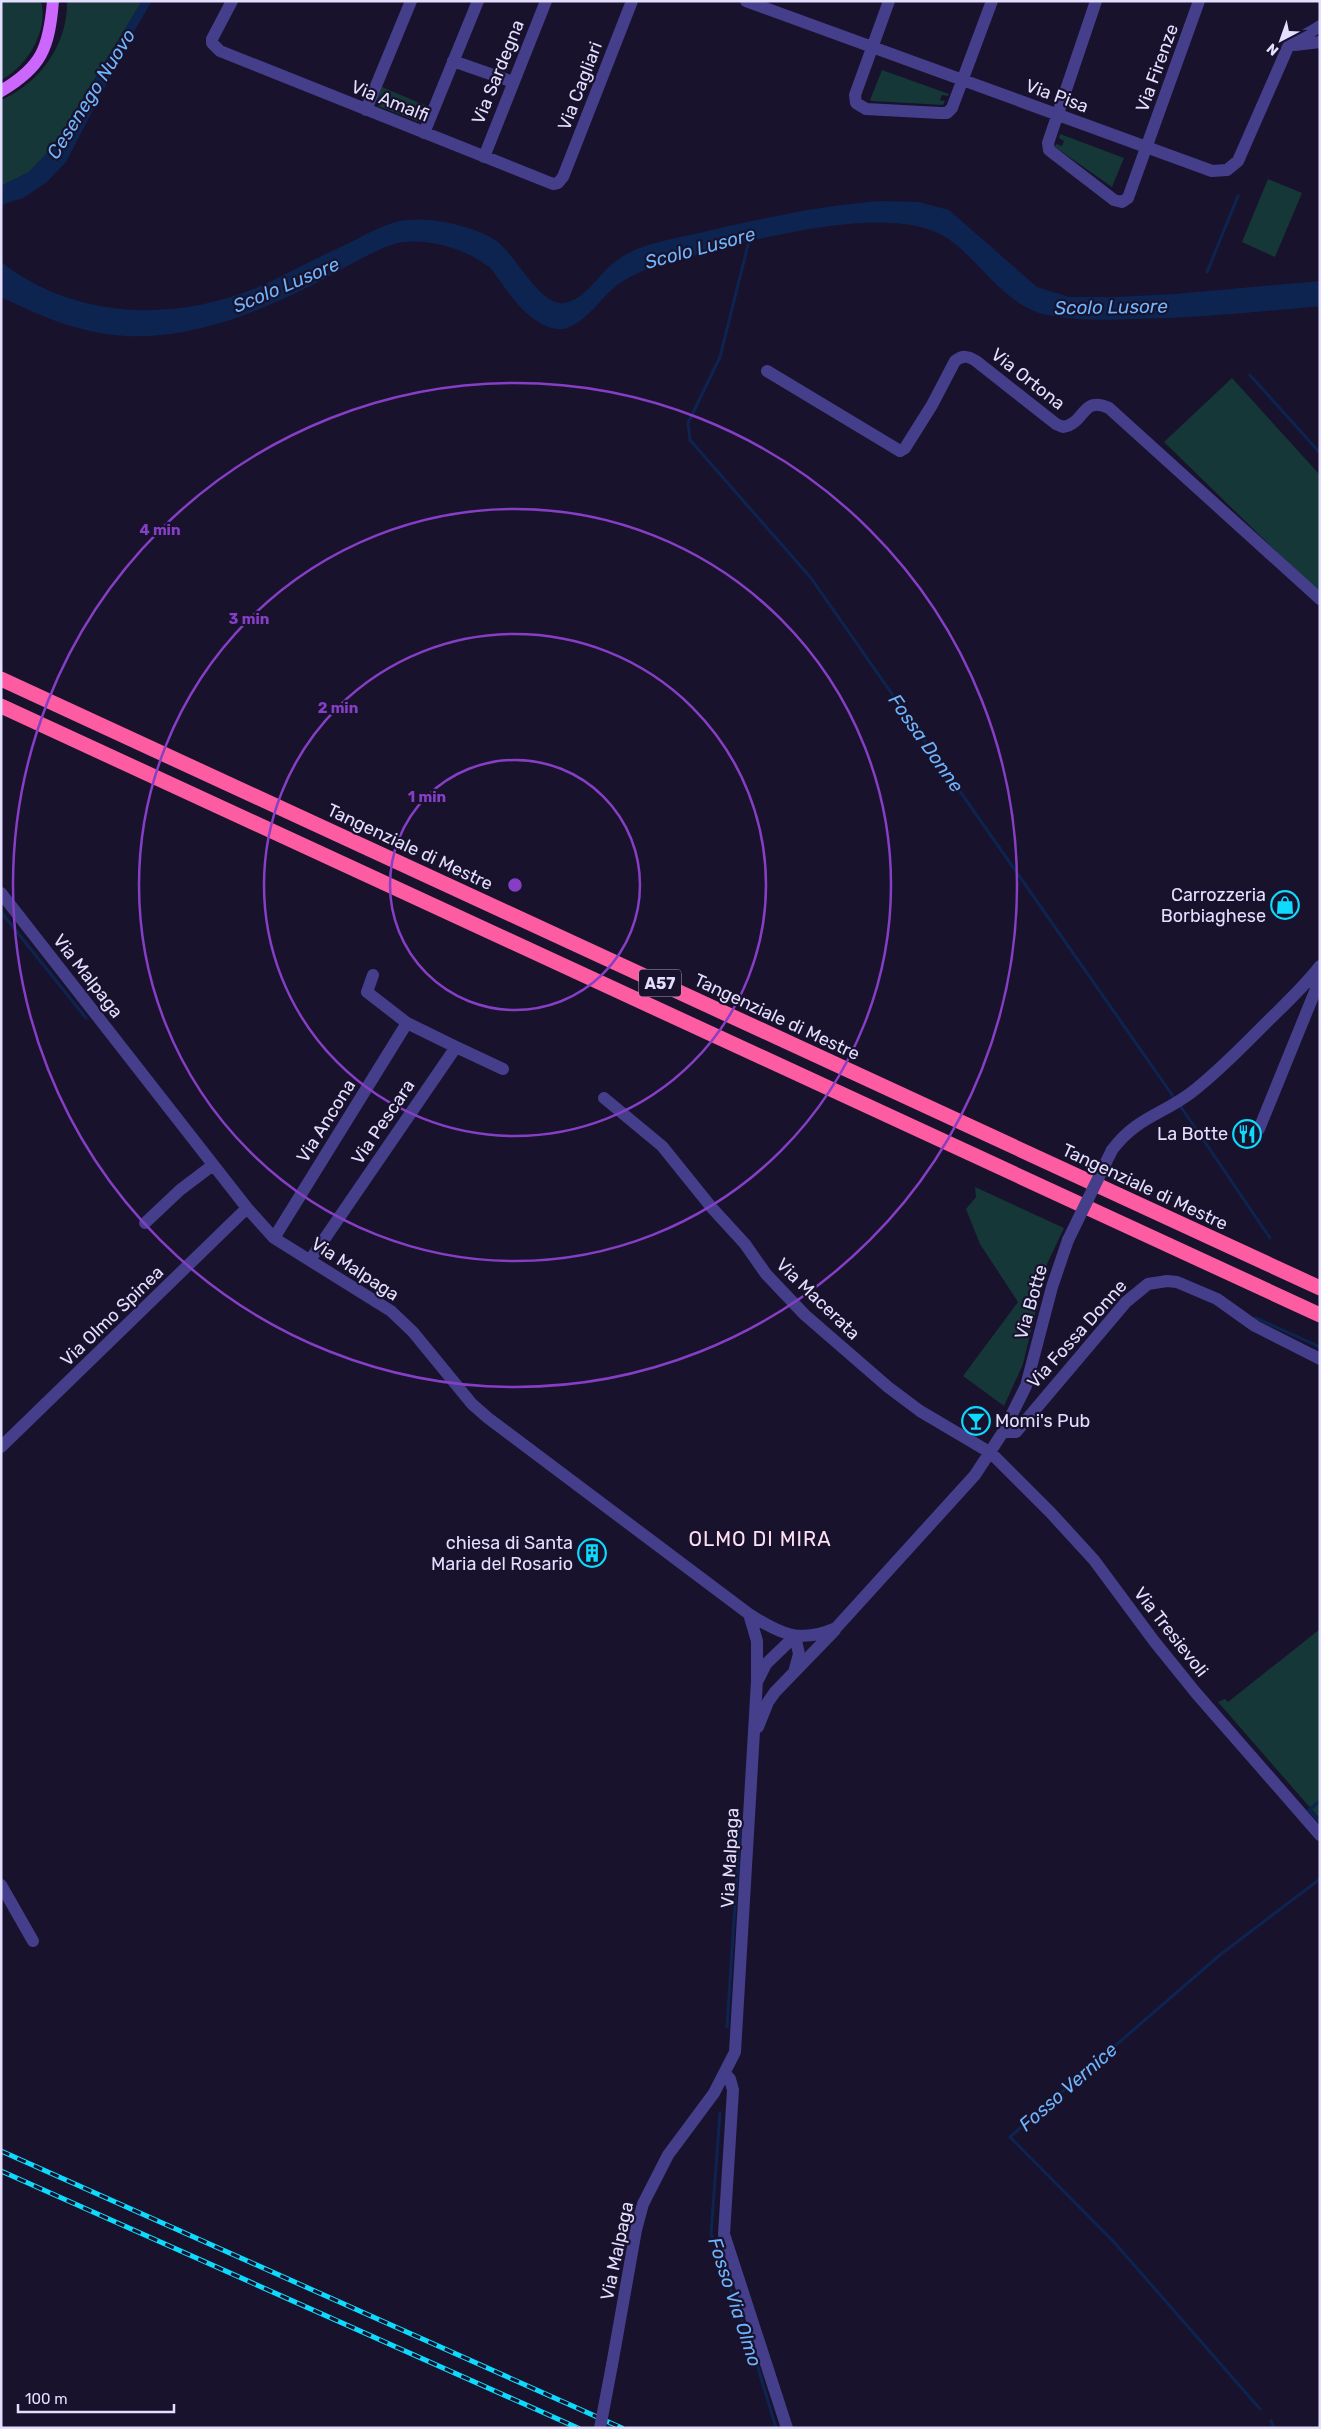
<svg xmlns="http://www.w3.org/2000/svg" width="1321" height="2429" font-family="Rubik,sans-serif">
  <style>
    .green { fill: #153737 }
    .water { fill: #0e2450 }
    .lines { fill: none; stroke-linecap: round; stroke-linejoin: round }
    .stream { stroke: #0e2450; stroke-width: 3 }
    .minor { stroke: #443e8b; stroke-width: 12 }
    .major { stroke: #cb67fd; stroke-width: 12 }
    .highway { stroke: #fd5ba2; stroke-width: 15 }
    .rail-casing { stroke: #0ddafc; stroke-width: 5 }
    .rail { stroke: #18122d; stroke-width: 3; stroke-dasharray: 9; stroke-linecap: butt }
    .minor-bridge { stroke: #443e8b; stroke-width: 12 }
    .ring { fill: none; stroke: #863ec5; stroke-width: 2.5 }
    .labels { text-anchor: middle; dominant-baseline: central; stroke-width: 4.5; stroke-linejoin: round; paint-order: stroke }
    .shield { fill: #18122d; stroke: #a7a1c0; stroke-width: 1 }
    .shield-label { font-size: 16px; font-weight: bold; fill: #e4deff }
    .street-label { font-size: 18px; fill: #e4deff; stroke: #18122d }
    .poi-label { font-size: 18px; fill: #e4deff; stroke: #18122d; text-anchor: end }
    .water-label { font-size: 19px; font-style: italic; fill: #6eb5fd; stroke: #18122d }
    .quarter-label { font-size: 20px; letter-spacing: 1px; fill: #ffe0f2; stroke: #18122d }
    .centre { fill: #863ec5; stroke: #18122d; stroke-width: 2.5 }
    .ring-label { font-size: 15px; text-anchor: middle; font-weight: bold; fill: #863ec5; stroke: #18122d; stroke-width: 4.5; stroke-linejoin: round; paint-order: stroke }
  </style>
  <rect width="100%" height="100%" fill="#18122d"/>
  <!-- green -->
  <path class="green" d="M1,1H41C49,31 27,67 1,80Z
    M67,1H142L54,146L29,172L1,186V100C40,83 68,44 67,1Z
    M882,70L949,94L948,96L942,95L940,100L945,101L943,105L872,101L870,100Z
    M382,87L429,107L423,120L419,122L378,106L376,102Z
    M1060,134L1124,158L1112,187L1055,147L1056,144L1062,146L1064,141L1059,138Z
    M1268,179L1302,193L1275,257L1242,242Z
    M1232,378L1320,475V594L1164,442Z
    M975,1187L1064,1228L1047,1264L1023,1364L1004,1406L963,1376L1018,1302L980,1244L966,1209L976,1197Z
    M1320,1629V1819L1218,1702L1225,1699L1228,1702Z"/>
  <!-- water -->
  <path class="water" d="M142,1H152L132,35L66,162L47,182L23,198L1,205V186L29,172L54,146Z
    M878,201L919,202L949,210L1037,287L1069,297H1115L1175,294L1320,281V306C1258,312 1197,318 1135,319C1106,320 1077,321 1048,315C1005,307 981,261 947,238C885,197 726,248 656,265C642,271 628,277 616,286C600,299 588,320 567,328C559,331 549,328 542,324C523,314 513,299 500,281C497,277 493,270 489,267C466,249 432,239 403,242C380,245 337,273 314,284C245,319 161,351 82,329C54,322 28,310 1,297V262C83,326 195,322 284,275C307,263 330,252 353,241C370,232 388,222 407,220C431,217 475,226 495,240C515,253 540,307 564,303C582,300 593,283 605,271C613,262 625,254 637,249C661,240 687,236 712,230C767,217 821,206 878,201Z"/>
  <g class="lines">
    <!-- stream -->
    <path class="stream" d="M749,241L720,357L688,423L690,440L811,578L1175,1099
      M1207,272L1238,196
      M1250,375L1320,453
      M1,912L86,1018
      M1179,1104L1270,1238
      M1256,1318L1320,1347
      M1320,1801L1309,1810L1320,1822
      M727,2027L740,1829
      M720,2113L711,2234L756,2361L776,2428
      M1260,2409L1113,2241L1010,2137L1221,1954L1320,1879
      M1271,2421L1274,2428"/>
    <!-- minor -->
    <path class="minor" d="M232,1L212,39V43L220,51L553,184L558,183L563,177L632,1
      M746,1L1212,171L1227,170L1238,161L1288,47C1296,37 1309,34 1320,26
      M889,1L855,95L856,103L866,109L940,113H947L952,108L992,1
      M1096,1L1048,143L1049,150L1114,200L1122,202L1128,198L1199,1
      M1295,45L1320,42
      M453,61L513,82
      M366,110L411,1
      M424,133L478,1
      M484,157L546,1
      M767,371L900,451L905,448L932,405L955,361C963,355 968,356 976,361L1056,424L1063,427C1085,424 1082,395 1109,408L1320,599
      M1,893L247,1208L274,1238L391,1311L413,1332L472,1404L488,1418L749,1614C780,1634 800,1644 836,1628L975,1475L1003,1432L1026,1386L1052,1287L1068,1240
      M407,1023L456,1047
      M604,1098L662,1146L712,1208L745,1244L766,1274L805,1315L888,1387L920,1411L991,1453L1051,1513L1094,1560L1154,1641L1196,1693L1320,1835
      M1259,1129L1316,989V982L1311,977
      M1112,1150C1137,1117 1162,1115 1192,1092C1218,1072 1241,1048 1265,1024C1284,1005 1304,987 1320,966
      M145,1223L180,1190L213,1165
      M274,1238L407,1023L367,992L373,975
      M310,1260L456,1047L503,1069
      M1003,1432H1016L1126,1302L1148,1284L1167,1281L1177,1282L1217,1299L1255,1326L1320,1359
      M1,1447L247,1208
      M794,1672L799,1654L795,1636
      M758,1680L766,1664L795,1636
      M758,1727L768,1702L775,1692L835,1630
      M1,1885L33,1941
      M725,2073L730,2079L733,2090L724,2234L787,2428
      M612,2365L636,2230L643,2204L668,2155L714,2093L735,2052L757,1681V1641L749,1614"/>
    <!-- major -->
    <path class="major" d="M1,91C42,67 49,48 53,1"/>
    <!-- highway -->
    <path class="highway" d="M1,679L1320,1288
      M1,706L1320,1315"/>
    <defs>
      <path id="rail" d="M1,2151L622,2428
        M1,2171L578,2428"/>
    </defs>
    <!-- rail casing -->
    <use href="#rail" class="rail-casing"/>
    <!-- rail -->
    <use href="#rail" class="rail"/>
    <!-- minor-bridge -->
    <path class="minor-bridge" d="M1068,1240L1112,1150
      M600,2428L612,2365"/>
  </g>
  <!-- distance rings -->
  <g class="ring">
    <circle cx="515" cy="885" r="125"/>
    <circle cx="515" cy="885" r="251"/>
    <circle cx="515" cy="885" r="376"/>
    <circle cx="515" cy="885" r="502"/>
  </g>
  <!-- icons -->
  <defs>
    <symbol id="shop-ring" viewBox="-11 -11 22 22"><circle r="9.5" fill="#18122d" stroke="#0ddafc" stroke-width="1.5"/><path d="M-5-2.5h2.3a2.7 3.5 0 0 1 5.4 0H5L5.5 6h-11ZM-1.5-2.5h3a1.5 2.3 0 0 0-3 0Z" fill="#0ddafc"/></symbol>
    <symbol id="restaurant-ring" viewBox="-11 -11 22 22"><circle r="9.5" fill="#18122d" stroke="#0ddafc" stroke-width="1.5"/><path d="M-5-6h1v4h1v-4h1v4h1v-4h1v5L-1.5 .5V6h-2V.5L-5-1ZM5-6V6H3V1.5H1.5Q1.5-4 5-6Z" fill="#0ddafc"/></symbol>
    <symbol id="bar-ring" viewBox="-11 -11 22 22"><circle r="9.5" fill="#18122d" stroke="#0ddafc" stroke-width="1.5"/><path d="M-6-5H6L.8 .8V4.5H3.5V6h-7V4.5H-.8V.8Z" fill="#0ddafc"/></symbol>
    <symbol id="building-ring" viewBox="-11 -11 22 22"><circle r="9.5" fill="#18122d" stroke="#0ddafc" stroke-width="1.5"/><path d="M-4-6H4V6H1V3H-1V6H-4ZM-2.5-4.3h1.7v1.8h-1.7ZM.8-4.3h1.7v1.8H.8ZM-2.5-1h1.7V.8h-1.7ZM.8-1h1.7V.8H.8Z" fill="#0ddafc"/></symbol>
  </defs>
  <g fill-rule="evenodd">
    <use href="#shop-ring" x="1269" y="889" width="32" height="32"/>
    <use href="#restaurant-ring" x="1231" y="1118" width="32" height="32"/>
    <use href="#bar-ring" x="960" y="1405" width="32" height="32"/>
    <use href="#building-ring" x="576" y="1537" width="32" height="32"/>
  </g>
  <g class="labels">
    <!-- shield labels -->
    <rect class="shield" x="639" y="969.5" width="42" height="27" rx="4"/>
    <g class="shield-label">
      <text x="660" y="983">A57</text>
    </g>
    <!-- street labels -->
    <g class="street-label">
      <text transform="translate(1157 68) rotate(-70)">Via Firenze</text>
      <text transform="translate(498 72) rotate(-68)">Via Sardegna</text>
      <text transform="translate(580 86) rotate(-69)">Via Cagliari</text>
      <text transform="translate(1057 96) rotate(20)">Via Pisa</text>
      <text transform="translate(390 101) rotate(22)">Via Amalfi</text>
      <text transform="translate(1028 379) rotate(38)">Via Ortona</text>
      <text transform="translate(410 847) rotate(25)">Tangenziale di Mestre</text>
      <text transform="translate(88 976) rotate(52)">Via Malpaga</text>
      <text transform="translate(777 1017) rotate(25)">Tangenziale di Mestre</text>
      <text transform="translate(326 1121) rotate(-58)">Via Ancona</text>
      <text transform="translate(383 1122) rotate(-56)">Via Pescara</text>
      <text transform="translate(1145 1187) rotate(25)">Tangenziale di Mestre</text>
      <text transform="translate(355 1269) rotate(33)">Via Malpaga</text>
      <text transform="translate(818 1299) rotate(44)">Via Macerata</text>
      <text transform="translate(1031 1302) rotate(-74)">Via Botte</text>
      <text transform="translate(112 1316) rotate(-44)">Via Olmo Spinea</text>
      <text transform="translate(1077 1334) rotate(-48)">Via Fossa Donne</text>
      <text transform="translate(1171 1632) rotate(52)">Via Tresievoli</text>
      <text transform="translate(730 1858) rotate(-87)">Via Malpaga</text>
      <text transform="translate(617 2251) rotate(-78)">Via Malpaga</text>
    </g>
    <!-- poi labels -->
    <g class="poi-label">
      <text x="1266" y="895">Carrozzeria<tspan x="1266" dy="21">Borbiaghese</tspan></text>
      <text x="1228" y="1134">La Botte</text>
      <text x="995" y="1421" text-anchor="start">Momi's Pub</text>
      <text x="573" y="1543">chiesa di Santa<tspan x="573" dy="21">Maria del Rosario</tspan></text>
    </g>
    <!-- water labels -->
    <g class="water-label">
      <text transform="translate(91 94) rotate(-58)">Cesenego Nuovo</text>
      <text transform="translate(700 248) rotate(-15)">Scolo Lusore</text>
      <text transform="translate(286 285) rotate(-23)">Scolo Lusore</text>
      <text transform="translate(1111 307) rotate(-1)">Scolo Lusore</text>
      <text transform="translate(926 743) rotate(55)">Fossa Donne</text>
      <text transform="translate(1068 2087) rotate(-41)">Fosso Vernice</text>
      <text transform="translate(735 2302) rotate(72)">Fosso Via Olmo</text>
    </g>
    <!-- quarter labels -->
    <g class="quarter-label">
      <text x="760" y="1539">OLMO DI MIRA</text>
    </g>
  </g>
  <circle cx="515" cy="885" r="8" class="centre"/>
  <g class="ring-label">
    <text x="160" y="535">4 min</text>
    <text x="249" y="624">3 min</text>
    <text x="338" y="713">2 min</text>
    <text x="427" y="802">1 min</text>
  </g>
  <!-- border -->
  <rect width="1321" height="2429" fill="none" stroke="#e4deff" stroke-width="5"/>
  <!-- north arrow -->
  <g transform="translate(1281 40) rotate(221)" stroke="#18122d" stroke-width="4" paint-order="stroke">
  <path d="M0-4L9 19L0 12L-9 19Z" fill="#e4deff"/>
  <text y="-8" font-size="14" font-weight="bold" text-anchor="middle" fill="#e4deff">N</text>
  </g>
  <!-- scale -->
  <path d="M18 2404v8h156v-8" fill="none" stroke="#e4deff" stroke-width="2.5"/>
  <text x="25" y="2404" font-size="15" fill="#e4deff" stroke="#18122d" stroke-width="4" paint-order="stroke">100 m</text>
</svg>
